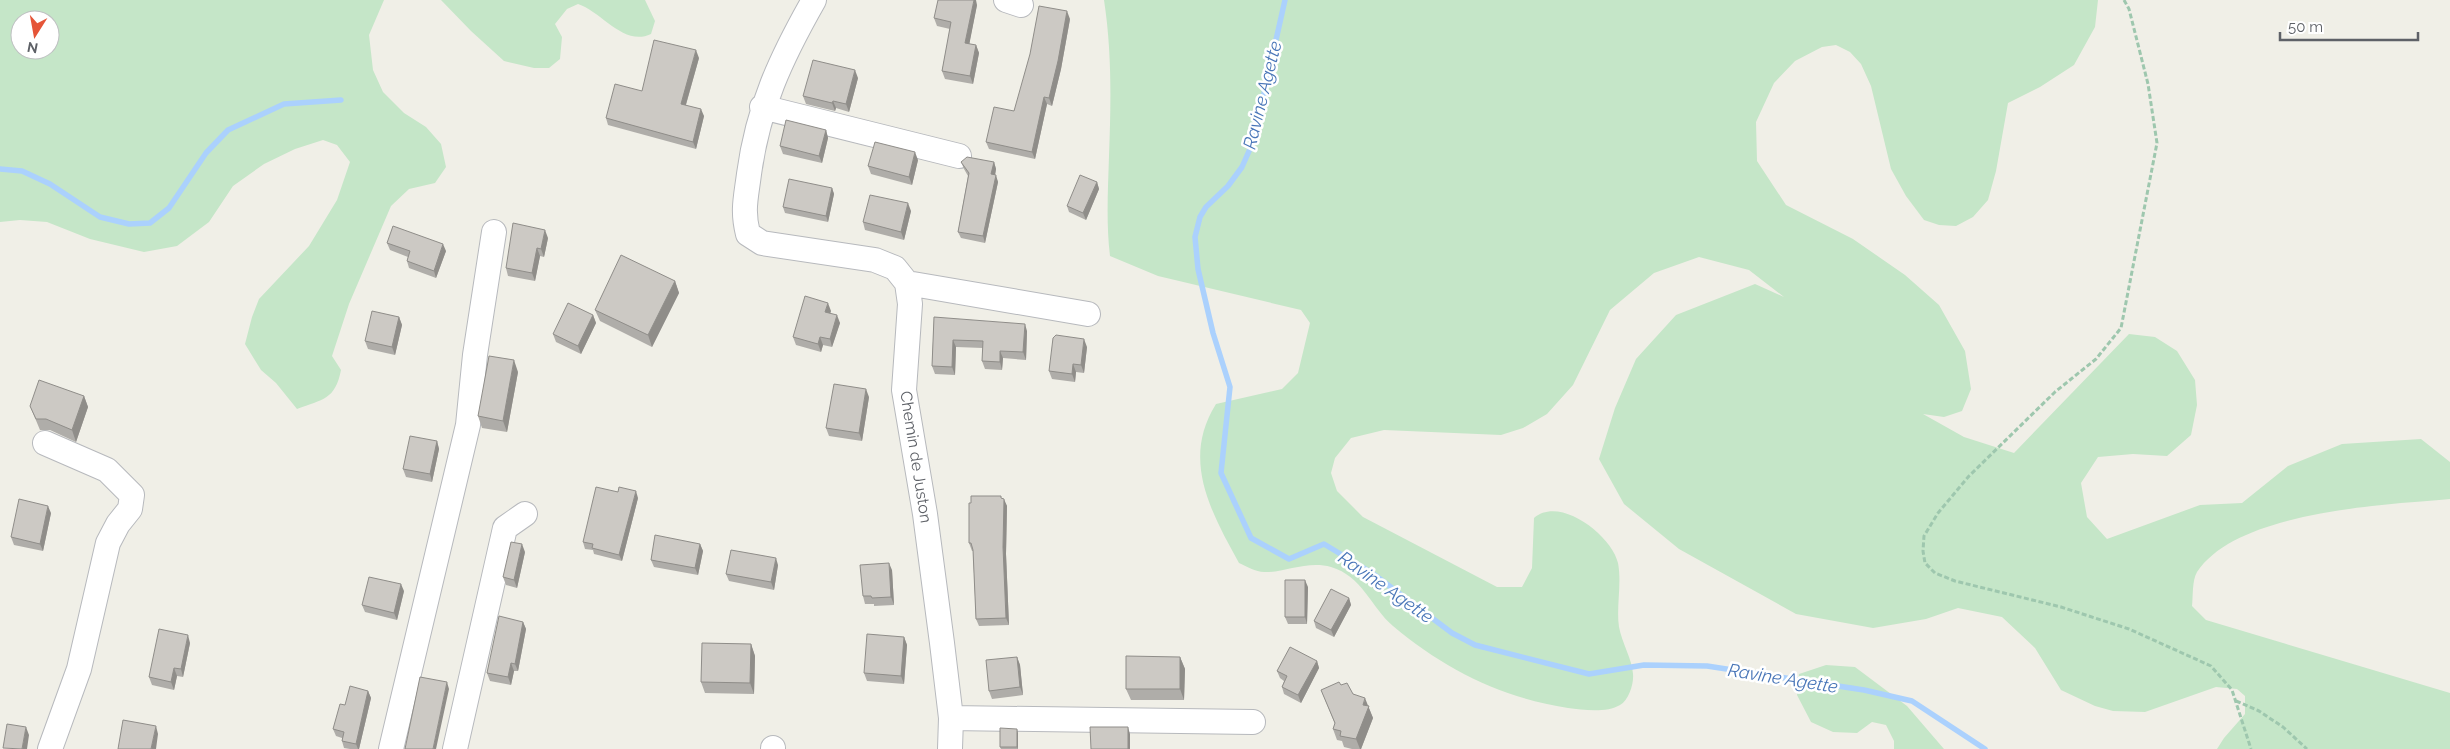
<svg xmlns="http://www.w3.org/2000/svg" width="2450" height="749" font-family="Raleway,sans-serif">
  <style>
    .green { fill: #c5e6c8; fill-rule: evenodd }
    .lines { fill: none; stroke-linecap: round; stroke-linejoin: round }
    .stream { stroke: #abd1fd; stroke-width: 5.5 }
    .minor-casing { stroke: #b7b9bd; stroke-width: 26 }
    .path { stroke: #9ec7ae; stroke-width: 3; stroke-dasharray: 5 2.5; stroke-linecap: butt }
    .minor { stroke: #fff; stroke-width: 24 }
    .wall { fill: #afada9 }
    .shaded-wall { fill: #8f8d89 }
    .building { fill: #ccc9c4; stroke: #8f8d89 }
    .labels { text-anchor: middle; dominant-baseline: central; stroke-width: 5; stroke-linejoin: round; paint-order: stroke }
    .street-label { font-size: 16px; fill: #5e6167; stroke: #fff }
    .water-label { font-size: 18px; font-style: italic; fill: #4976b8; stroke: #fff }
  </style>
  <rect width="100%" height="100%" fill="#f0efe7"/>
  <!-- green -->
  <path class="green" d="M0,0H384L369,35L373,70L383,92L404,113L426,127L441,144L446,167L435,183L409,189L391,206L349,304L332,356L341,370C335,400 323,399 297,409L276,383L261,370L245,344L252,317L259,299L309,246L337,200L350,162L337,145L323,140L295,149L264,164L233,186L209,222L177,246L144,252L90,239L47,222L20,220L0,222ZM20,20H50V50H20Z
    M441,0H645L655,21L651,34C624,47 602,12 578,4L567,9L555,24L562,37L560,59L549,68H534L504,61L471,31Z
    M1104,0H2098L2095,27L2074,65L2040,87L2008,103L1996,171L1988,200L1973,217L1956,226L1939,225L1924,220L1906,196L1891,169L1871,86L1861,64L1850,52L1836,45L1822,47L1795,61L1774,83L1756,122L1757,161L1786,205L1853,239L1905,275L1939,305L1965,351L1971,389L1962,411L1944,417L1923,414L1964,437L2014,453L2129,334L2155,337L2177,351L2195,380L2197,405L2191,435L2167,456L2133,454L2098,457L2081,483L2087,517L2107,539L2200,505L2242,503L2288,466L2342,444L2421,439L2450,462V499C2383,505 2237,511 2197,572C2192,580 2193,597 2192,606L2206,620L2450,693V749H2217L2224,738L2245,714V696L2237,689L2216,687L2145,712L2113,711L2095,706L2061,690L2035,648L2002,617L1958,608L1926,619L1873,628L1796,614L1679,549L1624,504L1599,459L1615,408L1636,359L1676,315L1755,284L1784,297L1749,270L1699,257L1654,273L1610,310L1573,385L1547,414L1523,428L1501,435L1384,430L1351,438L1335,458L1331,473L1337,491L1363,517L1497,587H1522L1532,568L1534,518C1560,495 1612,536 1618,563C1622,584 1616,607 1619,627C1622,643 1632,659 1633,674C1634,683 1629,700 1620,705C1607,713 1583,710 1568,708C1502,698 1444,669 1393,626C1371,607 1362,576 1331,567C1308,560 1283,573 1264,572C1256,572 1246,566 1239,563C1211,512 1181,460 1216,404L1282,389L1298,373L1310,323L1301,310L1158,276L1110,256C1106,223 1108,189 1109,156C1111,104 1112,52 1104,0Z
    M1826,665L1855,667L1907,706L1944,749H1894V741L1886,725L1872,722L1857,733L1833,732L1811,722L1797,695L1799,674Z"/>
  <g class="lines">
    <!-- stream -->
    <path class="stream" d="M1285,0L1253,142L1242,167L1228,186L1206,207L1200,217L1195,237L1198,269L1213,333L1230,387L1221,473L1251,538L1289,559L1324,544L1372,573L1452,633L1475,645L1589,674L1644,665L1707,666L1864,690L1912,701L1985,749
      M0,169L22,171L50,184L100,217L129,224L150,223L169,208L206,153L228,130L284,104L341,100"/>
    <defs>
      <path id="minor" d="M814,0C781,58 758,107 749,174C746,198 742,210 748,234L762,243L875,260L895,268L907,283L910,304L904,390L925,514L942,643L951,718L950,749
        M1006,0L1021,5
        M762,107L959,156
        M907,283L1088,314
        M45,443L107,470L132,495L130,509L118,524L108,543L79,669L50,749
        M951,718L1253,722
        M391,749L468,425L475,355L494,232
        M455,749L505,528L525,514
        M773,749V748"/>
    </defs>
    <!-- minor casing -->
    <use href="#minor" class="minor-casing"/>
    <!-- path -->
    <path class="path" d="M2124,0L2129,9L2148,84L2157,143L2121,328L2096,359L2055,392L1969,476L1938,513L1924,536L1923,551L1925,563L1935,573L1955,581L2061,607L2129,629L2211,666L2232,690L2251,749
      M2236,701L2259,711L2283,727L2307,749"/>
    <!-- minor -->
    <use href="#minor" class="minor"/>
  </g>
  <!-- wall -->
  <path class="wall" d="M977,5L969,44L976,45L979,53L973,84L945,79L942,71L950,29L937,26L934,18Z
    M1070,19L1061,69L1052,106L1047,104L1035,159L989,149L986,142L1014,111Z
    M699,58L686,105L704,116L696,149L608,125L606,118L642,91Z
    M858,78L849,112L836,108L835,111L806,104L803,96Z
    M826,130L828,138L822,163L783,154L780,146Z
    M918,160L912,185L871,174L868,166Z
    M961,162H994L996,169L995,175L998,182L985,243L961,238L958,232L968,176L964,169Z
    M1097,182L1099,189L1086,220L1069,212L1067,206Z
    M832,188L834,194L828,222L785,213L783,207Z
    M911,211L904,240L865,230L863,222Z
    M548,238L544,257L540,256L535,281L508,276L506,268Z
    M387,243L446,251L436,278L409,268L407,261L408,257L390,250Z
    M675,281L679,293L652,347L600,321L595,310Z
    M831,311L830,313L840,323L832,347L823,345L821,352L796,345L793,337Z
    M593,315L596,323L581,354L556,342L553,334Z
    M399,317L402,325L395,355L368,349L365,341Z
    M934,317L1027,331L1026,360L1003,358L1002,370L985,369L982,361L983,348L956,347L955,375L935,374L932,366Z
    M1087,347L1084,373L1076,372L1075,382L1052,379L1049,371Z
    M518,372L507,432L482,428L478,416Z
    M84,396L88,407L76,442L50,430H40L30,406Z
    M869,397L862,441L829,436L826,428Z
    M437,441L439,449L432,482L406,477L403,469Z
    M638,498L622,561L594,554L593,550L585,549L583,542Z
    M1002,498L1007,506L1006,554L1009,625L979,626L976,619L973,551H972L969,543Z
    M51,513L43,551L14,545L11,537Z
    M700,544L703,551L698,575L654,567L651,560Z
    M525,552L517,588L506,585L503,577Z
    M778,565L774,590L729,581L726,574Z
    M892,570L894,605L874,606V604H865L863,596Z
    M1308,587L1307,624H1288L1285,617Z
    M404,591L397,620L365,612L362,605Z
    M1349,598L1351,605L1334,637L1316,628L1314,621Z
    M523,622L526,629L518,671H514L511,685L490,681L487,673Z
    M904,637L907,645L904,684L867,681L864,673Z
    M190,643L183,677L177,676L174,690L152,685L149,677Z
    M751,644L755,656L754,694L705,693L701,682Z
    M1017,657L1020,665L1023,695L992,699L989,691Z
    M1180,657L1185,669L1184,700H1131L1126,689Z
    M1317,661L1319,668L1301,703L1284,694L1282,687L1284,681L1280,678L1277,671Z
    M1321,690L1353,694L1368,706L1373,718L1361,749H1352L1344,747L1342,741L1337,740L1333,729L1335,724Z
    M368,691L371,698L359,749H350L344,748L342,741V738L336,736L333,729L345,705Z
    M1018,733V749H1001L1000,747Z"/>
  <!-- shaded-wall -->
  <path class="shaded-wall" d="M974,0H976L977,5L968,51L965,43Z
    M1067,11L1070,19L1061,69L1052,106L1049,98Z
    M976,45L979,53L973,84L970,76Z
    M696,50L699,58L684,111L681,104Z
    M855,70L858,78L849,112L846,104Z
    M1044,97L1047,104L1035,159L1032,152Z
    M833,101L836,108L835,111L832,103Z
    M701,109L704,116L696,149L693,142Z
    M826,130L828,138L822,163L819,156Z
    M915,152L918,160L912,185L909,177Z
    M994,162L996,169L994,181L991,174Z
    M996,175L998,182L985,243L983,236Z
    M1097,182L1099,189L1086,220L1083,213Z
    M832,188L834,194L828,222L826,216Z
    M908,203L911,211L904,240L901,232Z
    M545,230L548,238L544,257L541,249Z
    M443,244L446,251L436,278L434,271Z
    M537,248L540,256L535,281L532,273Z
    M675,281L679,293L652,347L648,335Z
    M828,303L831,311L828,320L825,312Z
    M593,315L596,323L581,354L578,346Z
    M837,315L840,323L832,347L830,339Z
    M399,317L402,325L395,355L392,347Z
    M1025,324L1027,331L1026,360L1023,352Z
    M820,337L823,345L821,352L818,344Z
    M1084,339L1087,347L1084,373L1081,365Z
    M953,340L956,347L955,375L952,367Z
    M1000,351L1003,358L1002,370L1000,362Z
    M514,360L518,372L507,432L503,421Z
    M1073,364L1076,372L1075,382L1072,374Z
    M866,389L869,397L862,441L859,433Z
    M84,396L88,407L76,442L72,430Z
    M437,441L439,449L432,482L430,474Z
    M636,491L638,498L622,561L619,555Z
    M1004,499L1007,506L1006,554L1009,625L1006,618L1003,547Z
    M48,506L51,513L43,551L40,544Z
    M522,544L525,552L517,588L514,580Z
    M700,544L703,551L698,575L695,568Z
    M776,558L778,565L774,590L771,582Z
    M889,563L892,570L894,605L891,597Z
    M1305,580L1308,587L1307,624L1305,617Z
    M401,584L404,591L397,620L394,613Z
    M1349,598L1351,605L1334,637L1331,630Z
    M523,622L526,629L518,671L515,664Z
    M188,635L190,643L183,677L181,669Z
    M904,637L907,645L904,684L901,676Z
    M751,644L755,656L754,694L750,683Z
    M1017,657L1020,665L1023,695L1020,687Z
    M1180,657L1185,669L1184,700L1180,689Z
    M1317,661L1319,668L1301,703L1298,695Z
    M511,663L514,671L511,685L508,677Z
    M174,668L177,676L174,690L171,682Z
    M447,682L449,689L436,749H433Z
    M368,691L371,698L359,749H358L356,744Z
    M1365,698L1373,718L1361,749H1360L1356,739Z
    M156,726L158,734L156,749H151Z
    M26,727L29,735L27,749H22Z
    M1128,727L1130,734V749H1128Z
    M1017,729L1018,733V749L1017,747Z"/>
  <!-- building -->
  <path class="building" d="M938,0H974L965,43L976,45L970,76L942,71L951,22L934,18Z
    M1039,6L1067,11L1058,61L1049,98L1044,97L1032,152L986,142L994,107L1014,111L1030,54Z
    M654,40L696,50L681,104L701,109L693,142L606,118L615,84L642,91Z
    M813,60L855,70L846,104L833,101L832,103L803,96Z
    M786,120L826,130L819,156L780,146Z
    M875,142L915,152L909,177L868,166Z
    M967,157L994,162L991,174L996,175L983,236L958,232L969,173L961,162Z
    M1080,175L1097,182L1083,213L1067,206Z
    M789,179L832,188L826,216L783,207Z
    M870,195L908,203L901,232L863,222Z
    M513,223L545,230L541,249L537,248L532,273L506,268Z
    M393,226L443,244L434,271L407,261L410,251L387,243Z
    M621,255L675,281L648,335L595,310Z
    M805,296L828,303L825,312L837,315L830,339L820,337L818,344L793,337Z
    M568,303L593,315L578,346L553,334Z
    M372,311L399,317L392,347L365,341Z
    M934,317L1025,324L1023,352L1000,351V362L982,361L983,341L953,340L952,367L932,366Z
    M1056,335L1084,339L1081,365L1073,364L1072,374L1049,371L1053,338Z
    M489,356L514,360L503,421L478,416Z
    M39,380L84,396L72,430L46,419H36L30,406Z
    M834,384L866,389L859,433L826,428Z
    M410,436L437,441L430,474L403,469Z
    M596,487L618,492L619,487L636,491L619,555L592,548L593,544L583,542Z
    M971,496H1001V498L1004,499L1003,547L1006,618L976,619L973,550L971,543H969V503H971Z
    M19,499L48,506L40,544L11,537Z
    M655,535L700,544L695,568L651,560Z
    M511,542L522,544L514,580L503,577Z
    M731,550L776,558L771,582L726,574Z
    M889,563L891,597L872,598L871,596H863L860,565Z
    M369,577L401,584L394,613L362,605Z
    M1285,580H1305V617H1285Z
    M1331,589L1349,598L1331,630L1314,621Z
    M499,616L523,622L515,664L511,663L508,677L487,673Z
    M159,629L188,635L181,669L174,668L171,682L149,677Z
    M867,634L904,637L901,676L864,673Z
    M702,643L751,644L750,683L701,682Z
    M1290,647L1317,661L1298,695L1282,687L1287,676L1277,671Z
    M1126,656L1180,657V689H1126Z
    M1017,657L1020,687L989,691L986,660Z
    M420,677L447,682L433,749H405Z
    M1339,682L1341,685L1347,683L1353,694L1365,698L1363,705L1369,706L1356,739L1340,736L1341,731L1333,729L1335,723L1321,690Z
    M350,686L368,691L356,744L342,741L344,732L333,729L340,704L345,705Z
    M123,720L156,726L151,749H118Z
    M7,724L26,727L22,749L3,748Z
    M1090,727H1128V749H1091Z
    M1000,728L1017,729V747H1000Z"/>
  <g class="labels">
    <!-- street labels -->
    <g class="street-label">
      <text transform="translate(916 457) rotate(81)">Chemin de Juston</text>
    </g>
    <!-- water labels -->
    <g class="water-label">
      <text transform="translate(1262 95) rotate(-76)">Ravine Agette</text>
      <text transform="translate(1386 587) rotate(35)">Ravine Agette</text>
      <text transform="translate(1783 678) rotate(9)">Ravine Agette</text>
    </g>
  </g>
  <!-- north arrow -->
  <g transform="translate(35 35) rotate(191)"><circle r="24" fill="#ffffff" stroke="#bfc0c2"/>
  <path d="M0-4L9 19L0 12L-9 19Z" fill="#e55538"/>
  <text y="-8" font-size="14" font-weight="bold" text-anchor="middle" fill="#5e6167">N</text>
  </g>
  <!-- scale -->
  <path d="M2280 32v8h138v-8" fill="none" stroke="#5e6167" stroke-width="2.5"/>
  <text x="2288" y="32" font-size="15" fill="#5e6167" stroke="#ffffff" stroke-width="4" paint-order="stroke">50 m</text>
</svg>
